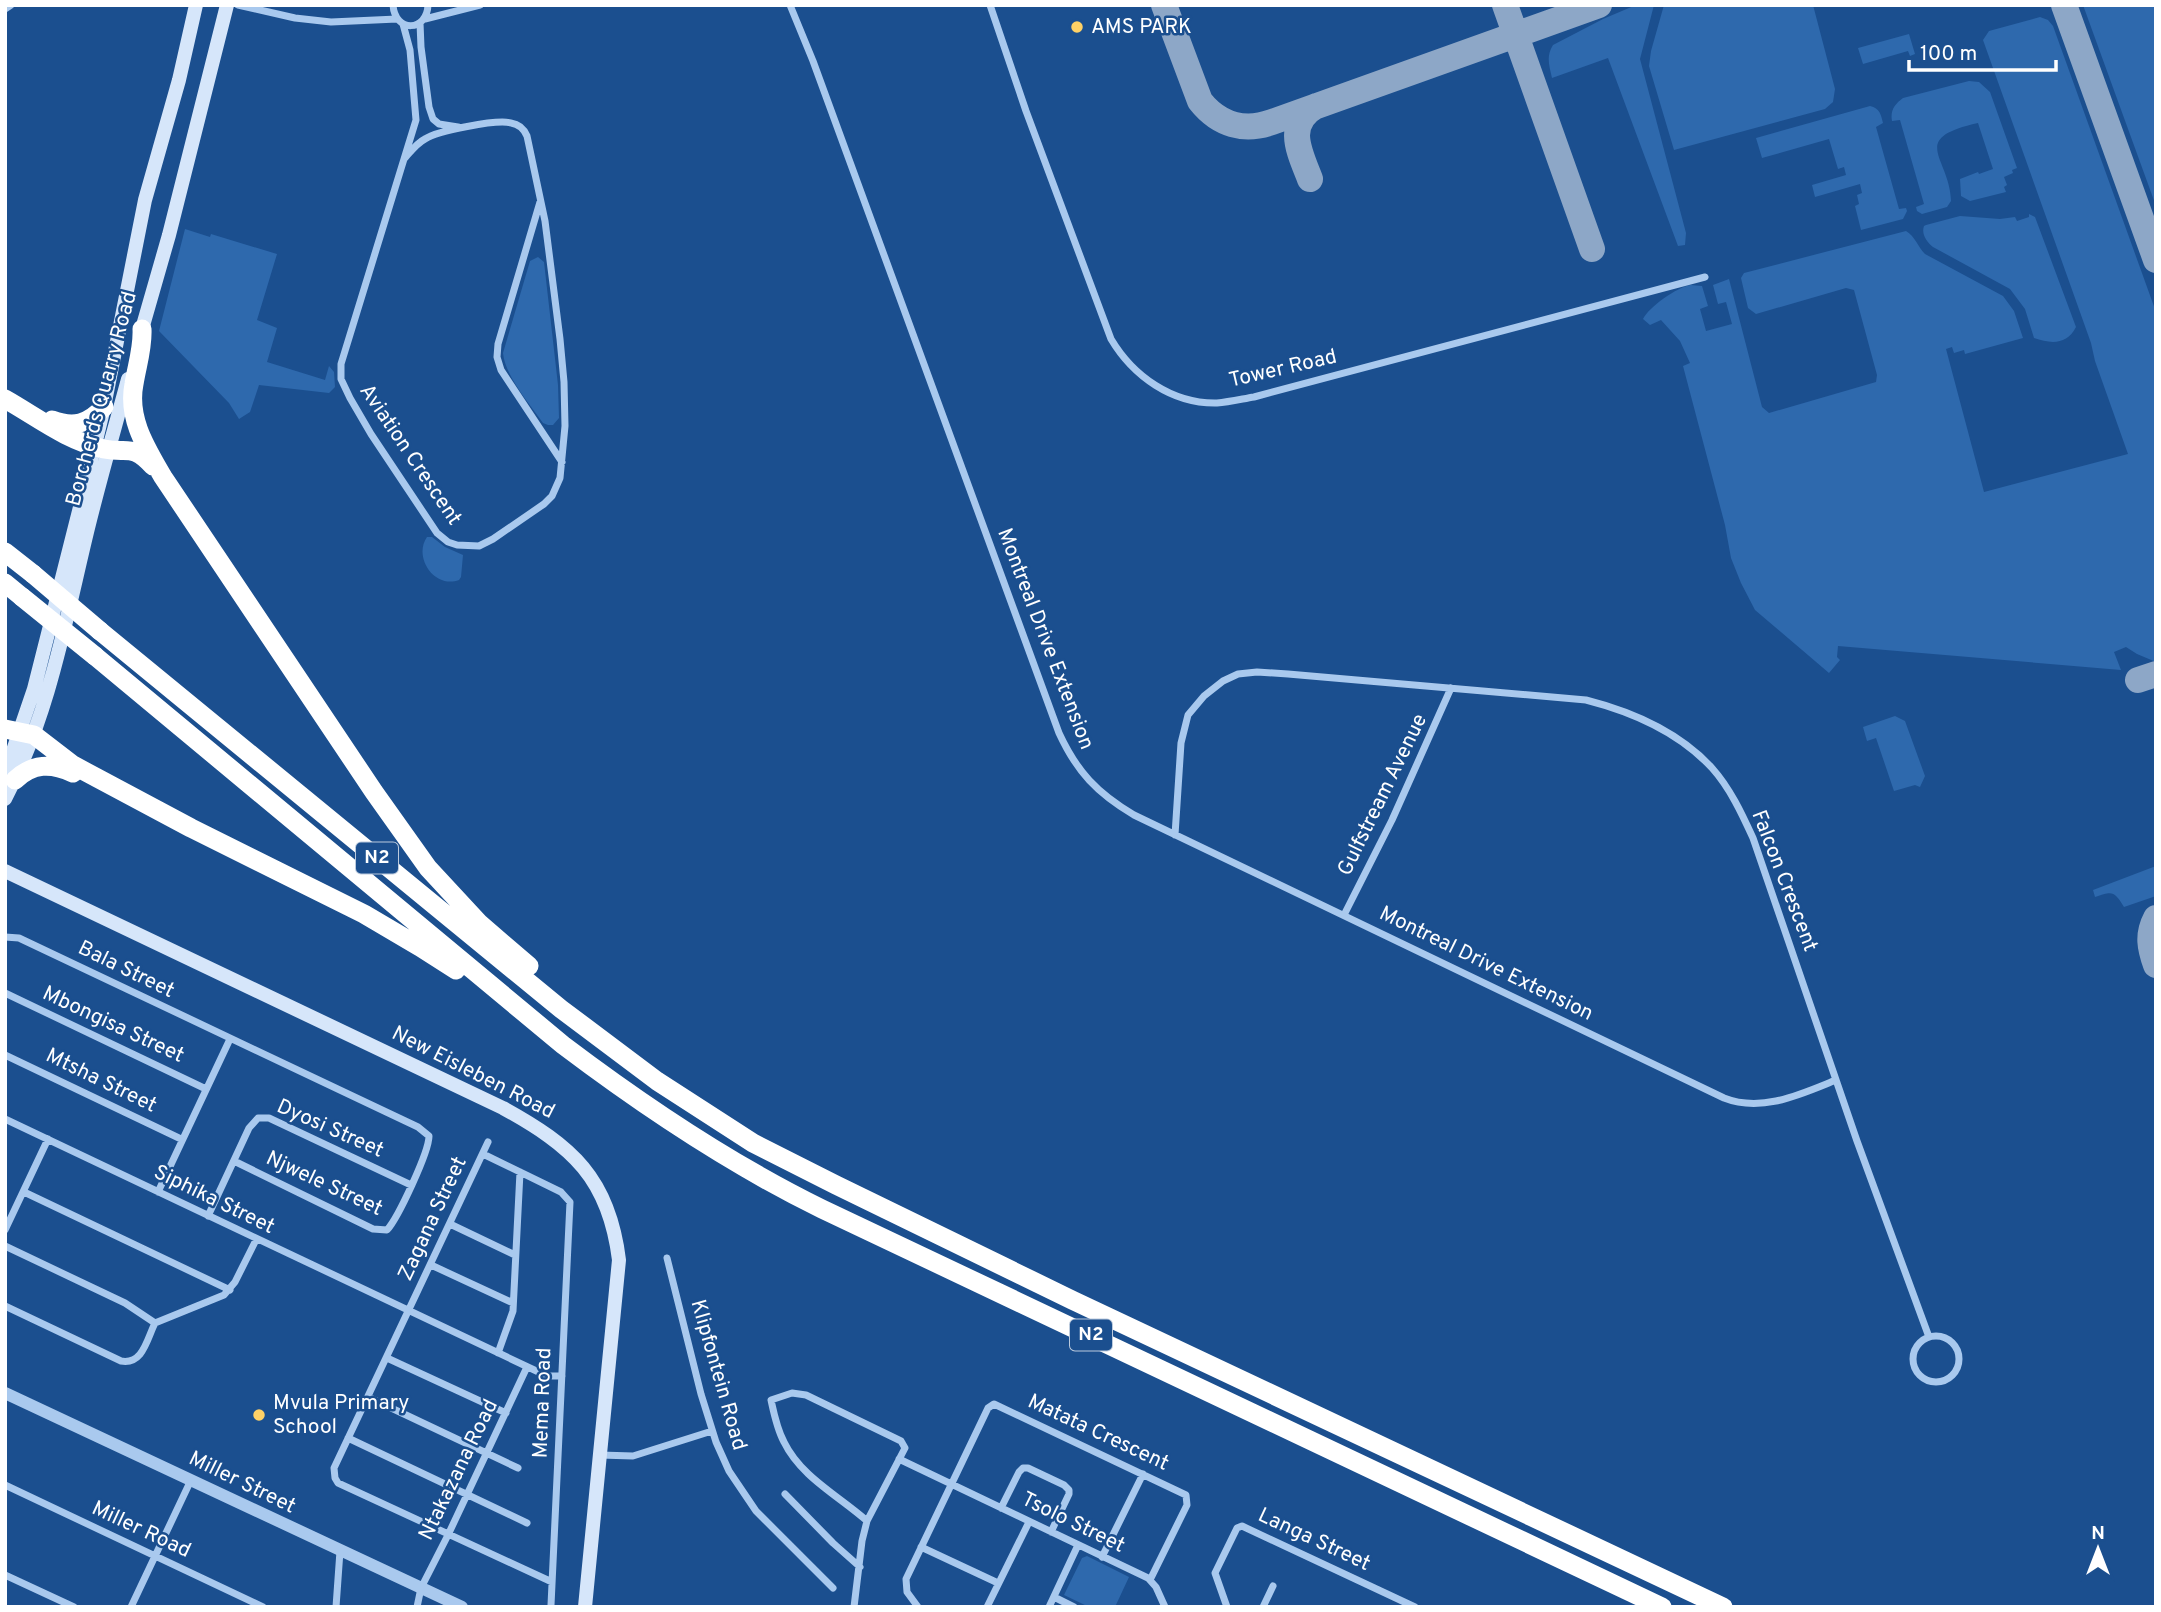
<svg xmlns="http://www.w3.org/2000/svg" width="2161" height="1612" font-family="Overpass,sans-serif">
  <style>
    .green { fill: #2e69ad }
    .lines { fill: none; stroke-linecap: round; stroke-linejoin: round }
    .taxiway { stroke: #8da7c7; stroke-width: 26 }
    .minor { stroke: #a9c9ee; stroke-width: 7 }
    .tertiary { stroke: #a9c9ee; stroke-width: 12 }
    .secondary { stroke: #d6e6fa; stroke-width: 14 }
    .motorway { stroke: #fff; stroke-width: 19 }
    .motorway-bridge { stroke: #fff; stroke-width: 19 }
    .poi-dot { fill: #ffd166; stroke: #1b4f8f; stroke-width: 2.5 }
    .labels { text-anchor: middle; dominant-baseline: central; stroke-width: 5; stroke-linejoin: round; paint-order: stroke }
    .shield { fill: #1b4f8f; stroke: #bbcadd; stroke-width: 2 }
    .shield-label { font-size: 19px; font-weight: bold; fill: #fff }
    .poi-label { font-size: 21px; fill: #fff; stroke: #1b4f8f; text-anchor: start }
    .street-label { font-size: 21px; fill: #fff; stroke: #1b4f8f }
  </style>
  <rect width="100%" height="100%" fill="#1b4f8f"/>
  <!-- green -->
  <path class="green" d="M1636,5H1654L1640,59L1686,233L1685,245L1678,246L1608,58L1552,78C1549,65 1546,56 1553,45L1603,19Z
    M1664,5H1813L1835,89L1833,102L1825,109L1674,150L1649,66L1651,51Z
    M2083,5H2156V206Z
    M2040,17L2048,20L2053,26L2156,312V662L2137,654L2126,647L2114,652L2121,670L1838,646L1837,657L1840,660L1829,673L1755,610L1741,583L1731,558L1725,525L1683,366L1690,363L1680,341L1661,320L1650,325L1643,319C1649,307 1677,287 1691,285C1694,285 1698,286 1702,286L1708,306L1700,309L1706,331L1732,324L1726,302L1718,304L1713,285L1729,279L1762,407L1769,413L1876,382L1877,375L1854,290L1846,288L1756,314L1748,308L1741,278L1744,273L1906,231C1915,236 1918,247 1925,254L2003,296L2014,311L2023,338L1965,354L1964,350L1954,353L1952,347L1946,349L1984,492L2128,454L2095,361L2091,343L1983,40L1989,31Z
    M1909,34L1915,54L1910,56L1908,51L1863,64L1858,48Z
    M1969,81L1979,82L1990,92L2017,168L2012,170L2013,173L2004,177L2007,185L2004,187L2006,192L1970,201L1961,196L1960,179L1978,172L1979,174L1993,169L1978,123C1907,139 1950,157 1951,201L1947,207L1922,214L1917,211L1916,207L1924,204L1900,120L1892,121C1890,110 1895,104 1903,98Z
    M1870,106C1880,108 1881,115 1883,123L1876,127L1899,209L1906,208L1907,211L1903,219L1861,230L1855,206L1859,204L1857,195L1862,193L1860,184L1815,197L1812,185L1846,175L1844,167L1838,169L1829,139L1762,158L1756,138Z
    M2029,214L2035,217L2076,327C2067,345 2051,344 2034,338L2025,309L2010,289L1933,247C1927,242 1921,234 1924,226L1926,225L1960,216L2000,219L2015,217L2017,221L2029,217Z
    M185,229L210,237L211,234L277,254L257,320L277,328L267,362L325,380L329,366L334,372L335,387L329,393L259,385L250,412L239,419L229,403L159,331Z
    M538,257L544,262L558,385L559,418L553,425H548L543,423C530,404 505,376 503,353L530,261Z
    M427,537H432L445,547L463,555L461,577L459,580C434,589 413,557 427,537Z
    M1895,716L1905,721L1925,776L1920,787L1915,785L1894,791L1876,738L1867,741L1863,727Z
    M2156,866V896L2124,907C2114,891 2113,891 2095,897L2093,890Z
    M1087,1556L1129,1577L1115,1607H1089L1064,1595L1082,1558Z"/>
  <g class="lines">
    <!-- taxiway -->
    <path class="taxiway" d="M1164,5L1200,101C1219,125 1244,132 1272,122L1599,5
      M1505,5L1592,249
      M2064,5L2156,260
      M1310,179C1300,153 1284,124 1316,106
      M2138,680L2156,674
      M2156,918C2147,935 2150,948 2156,965"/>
    <!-- minor -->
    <path class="minor" d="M238,5L295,18L331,22L397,19
      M393,5C395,33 427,32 428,5
      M790,5L813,61L1059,733C1077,772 1097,793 1134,815L1724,1098C1762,1113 1801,1094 1836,1080
      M990,5L1026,111L1111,339C1133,376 1172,404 1217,403C1229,402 1242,399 1254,397L1705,277
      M5,9L11,5
      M425,19L480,5
      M420,23L421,47L429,107L433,119L439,124L458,127
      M403,24L410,50L416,120L341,364V379L350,398L371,434L437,533L448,542L457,545L479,546L493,539L544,504L552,496L560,478L565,426L564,382L560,339L545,221L527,136C524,129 518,124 511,123C497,119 437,131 425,139C417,143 411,151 405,158
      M540,202L498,344L497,357L501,370L562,462
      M1175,835L1181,743L1188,715L1204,696L1223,681L1238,674L1257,672L1288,674L1586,700C1633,712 1679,732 1712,768C1730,788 1742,814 1753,838L1857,1141L1929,1337
      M1344,915L1392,820L1451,688
      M5,937L19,938L418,1127L429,1136C429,1152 398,1218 387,1230L373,1229L234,1161
      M5,993L206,1089
      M5,1055L181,1139
      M5,1119L547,1376H562
      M488,1142L334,1468L335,1478L338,1483L552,1582
      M483,1154L561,1192L570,1202L551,1605
      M24,1192L230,1290
      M158,1192L230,1039
      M208,1216L249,1128L258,1118H269L411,1185
      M450,1224L515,1255
      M5,1230L48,1139
      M5,1246L125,1303L155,1323
      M667,1258L701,1394L716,1442L729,1471L756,1511L833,1588
      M431,1265L513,1303
      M5,1306L121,1361C143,1365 147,1339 155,1323L224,1295L235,1282L256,1240
      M1913 1359a23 23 0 1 1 46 0a23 23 0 1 1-46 0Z
      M498,1353L513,1311L520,1172
      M387,1358L506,1413
      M368,1397L518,1468
      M348,1438L527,1523
      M600,1455L633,1456L712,1431
      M899,1459L1148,1578L1156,1587L1165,1607
      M5,1485L263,1607
      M785,1494L833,1543L860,1567
      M1001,1508L1019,1472L1023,1468H1028L1064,1485L1069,1490V1494L1051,1532
      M921,1547L998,1583
      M1102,1557L1143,1474
      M5,1575L74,1607
      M1054,1597L1074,1607
      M131,1607L191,1480
      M336,1607L340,1551
      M417,1607L421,1588L448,1535L527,1367
      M854,1607L862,1541L867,1521C839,1496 801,1477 784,1442C777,1429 774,1414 771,1400L792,1393L806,1395L901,1441L905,1448L867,1521
      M918,1607L907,1592L906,1579L988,1408L994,1404L1186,1495L1187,1505L1150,1580
      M987,1607L1029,1522
      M1049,1607L1078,1545
      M1227,1607L1215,1573L1237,1528L1242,1526L1415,1607
      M1263,1607L1273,1586"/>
    <!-- tertiary -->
    <path class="tertiary" d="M5,1393L462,1607"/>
    <!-- secondary -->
    <path class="secondary" d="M140,336L169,235L227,5
      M5,774L34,689L80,507L104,407L145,200L179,80L196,5
      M5,799C46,721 63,634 83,549C96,492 113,435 128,379
      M5,871L503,1108C572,1146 609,1178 619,1260L585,1607"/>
    <!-- motorway -->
    <path class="motorway" d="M142,329C143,348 137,365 134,384C127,419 147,449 163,477L374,792L428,868L479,923L529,966
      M5,399C37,417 67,441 104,449C128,454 132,443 153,466
      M52,420C74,428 88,424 104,407
      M5,552L33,574
      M5,583L22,597
      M100,631L561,1009L657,1081L753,1143L836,1185L1072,1300L1723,1607
      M95,656L563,1045C645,1107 730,1164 822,1209L1662,1607
      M5,729L34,735L73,765L191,828L364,914L420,947L456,970
      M15,780C33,763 51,763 73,773"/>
    <!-- motorway-bridge -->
    <path class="motorway-bridge" d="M33,574L100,631
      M22,597L95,656"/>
  </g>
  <!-- markers -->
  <g class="poi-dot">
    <circle cx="1077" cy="27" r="7"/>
    <circle cx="259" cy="1415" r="7"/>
  </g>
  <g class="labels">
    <!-- shield labels -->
    <g class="shield">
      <rect x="356" y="842.5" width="42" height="31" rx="5"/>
      <rect x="1070" y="1319.5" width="42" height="31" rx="5"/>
    </g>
    <g class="shield-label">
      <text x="377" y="858">N2</text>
      <text x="1091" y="1335">N2</text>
    </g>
    <!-- poi labels -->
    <g class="poi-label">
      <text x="1091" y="27">AMS PARK</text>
      <text x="273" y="1403">Mvula Primary<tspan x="273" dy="24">School</tspan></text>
    </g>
    <!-- street labels -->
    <g class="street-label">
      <text transform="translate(1283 369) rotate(-13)">Tower Road</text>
      <text transform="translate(102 399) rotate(-75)">Borcherds Quarry Road</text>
      <text transform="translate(410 455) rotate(56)">Aviation Crescent</text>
      <text transform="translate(1045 639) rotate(69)">Montreal Drive Extension</text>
      <text transform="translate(1383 795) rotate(-64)">Gulfstream Avenue</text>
      <text transform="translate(1784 881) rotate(69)">Falcon Crescent</text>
      <text transform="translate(1486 964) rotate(26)">Montreal Drive Extension</text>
      <text transform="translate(126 970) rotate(26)">Bala Street</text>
      <text transform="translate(113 1025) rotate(25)">Mbongisa Street</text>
      <text transform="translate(473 1073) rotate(27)">New Eisleben Road</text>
      <text transform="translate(101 1081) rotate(26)">Mtsha Street</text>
      <text transform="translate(330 1129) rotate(24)">Dyosi Street</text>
      <text transform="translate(324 1184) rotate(25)">Njwele Street</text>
      <text transform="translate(214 1200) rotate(26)">Siphika Street</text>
      <text transform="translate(433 1219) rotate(-65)">Zagana Street</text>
      <text transform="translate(718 1375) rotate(74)">Klipfontein Road</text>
      <text transform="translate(543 1403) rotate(-88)">Mema Road</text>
      <text transform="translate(1098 1433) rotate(25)">Matata Crescent</text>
      <text transform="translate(459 1470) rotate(-64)">Ntakazana Road</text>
      <text transform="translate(242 1483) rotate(26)">Miller Street</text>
      <text transform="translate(1073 1523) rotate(26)">Tsolo Street</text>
      <text transform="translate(141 1530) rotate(25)">Miller Road</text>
      <text transform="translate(1314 1540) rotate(25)">Langa Street</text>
    </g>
  </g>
  <!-- border -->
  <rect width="2161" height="1612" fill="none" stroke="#ffffff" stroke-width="14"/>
  <!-- north arrow -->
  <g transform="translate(2098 1549)" stroke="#1b4f8f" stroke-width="5" paint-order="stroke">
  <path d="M0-5L12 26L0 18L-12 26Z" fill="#ffffff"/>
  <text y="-10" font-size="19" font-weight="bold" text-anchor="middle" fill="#ffffff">N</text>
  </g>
  <!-- scale -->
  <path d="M1909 60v10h147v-10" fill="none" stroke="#ffffff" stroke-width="3.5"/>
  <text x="1920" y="60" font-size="21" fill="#ffffff" stroke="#1b4f8f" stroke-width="5" paint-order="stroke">100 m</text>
</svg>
